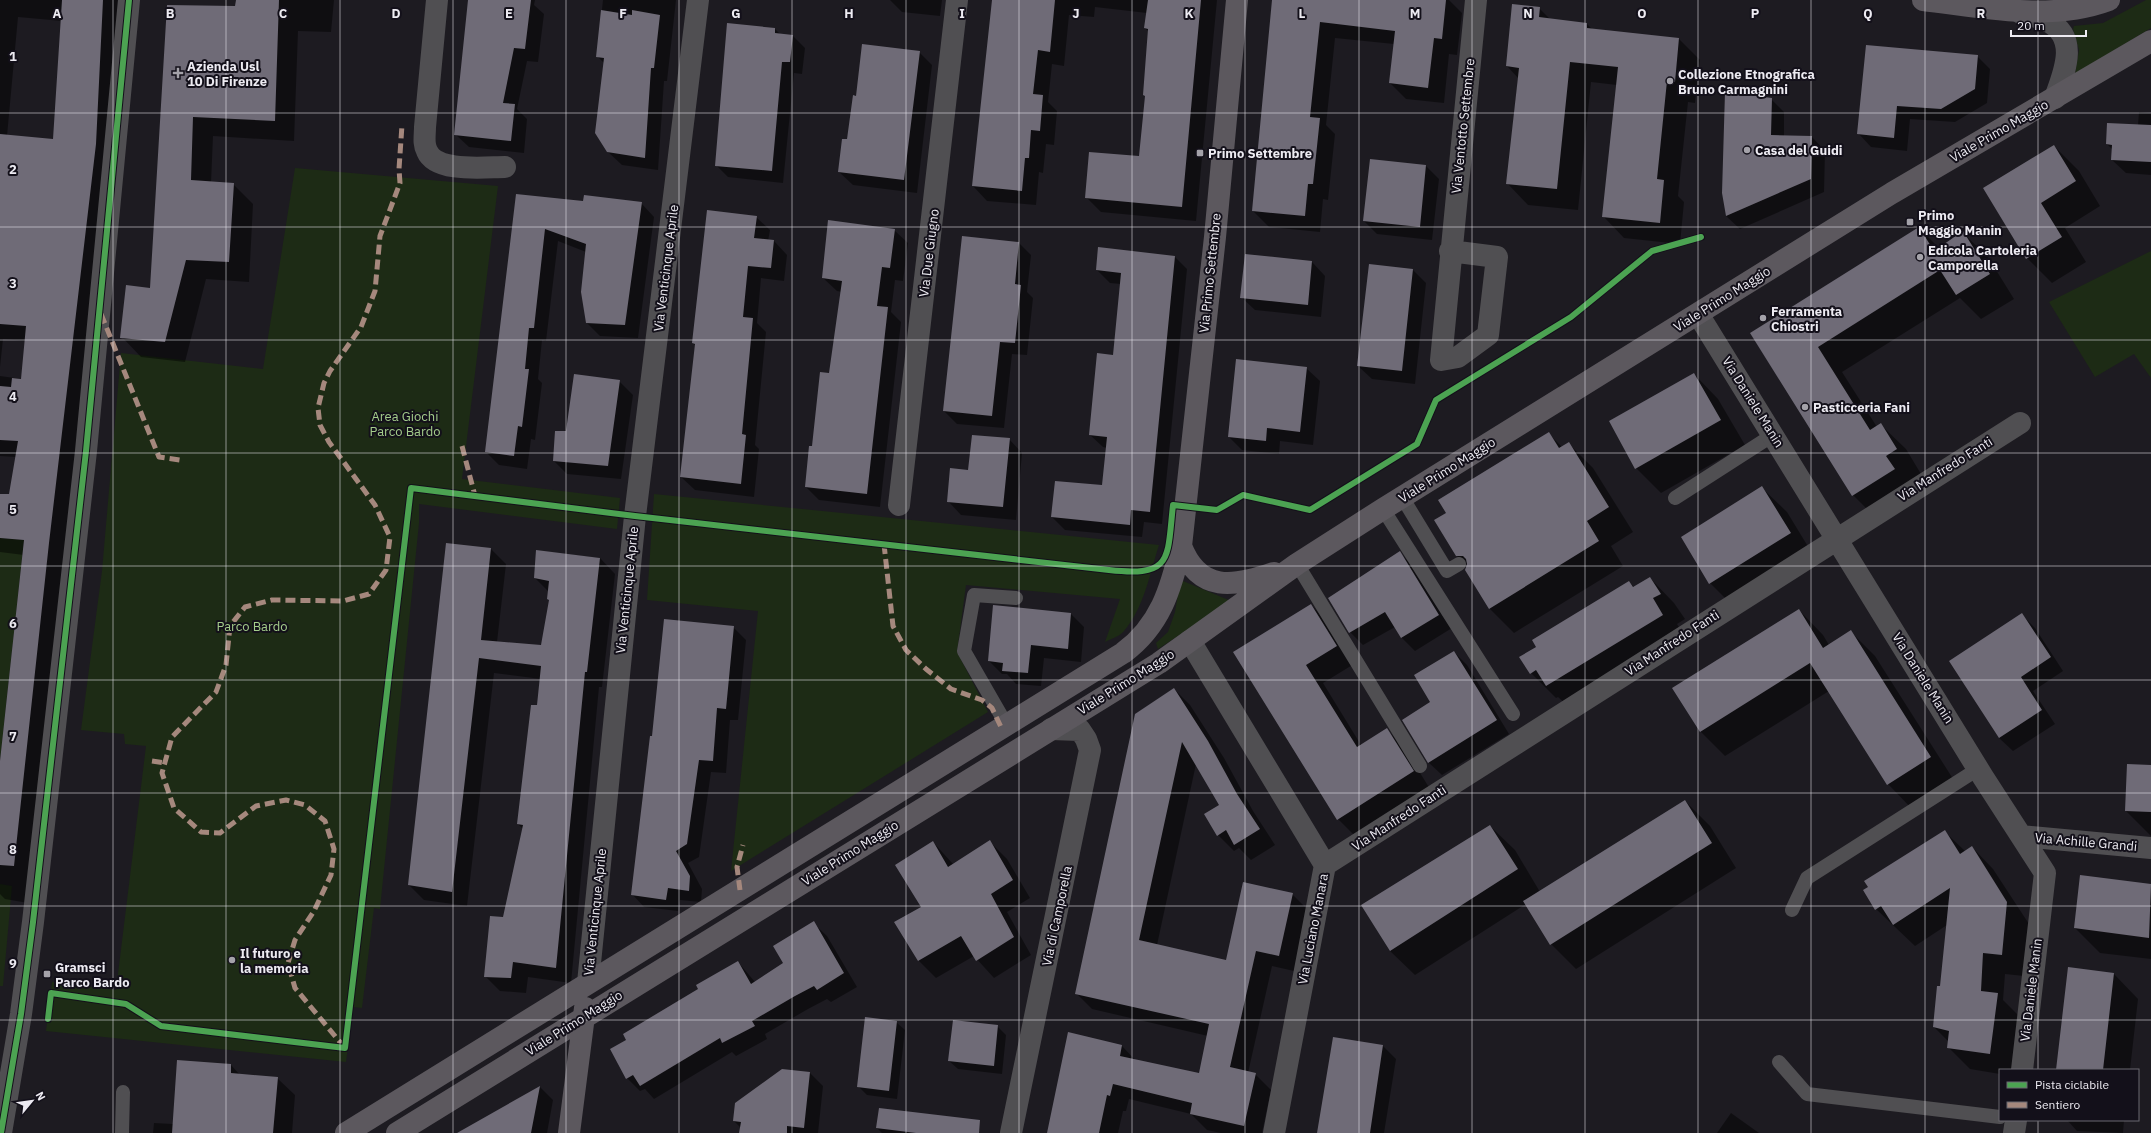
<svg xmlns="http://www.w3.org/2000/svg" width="2151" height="1133" font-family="'IBM Plex Sans',sans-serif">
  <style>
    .green { fill: #1d2b15 }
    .shadow { fill: #0007; fill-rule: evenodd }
    .building { fill: #6f6b77 }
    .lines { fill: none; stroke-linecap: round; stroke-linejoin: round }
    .lane { stroke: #504f52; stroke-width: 14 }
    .street { stroke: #504f52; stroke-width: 22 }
    .secondary { stroke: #5c585e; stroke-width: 22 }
    .quiet { stroke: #a5887d; stroke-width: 5; stroke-dasharray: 10 5; stroke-linecap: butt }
    .cycleway-casing { stroke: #13101a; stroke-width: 8 }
    .cycleway { stroke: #4ca352; stroke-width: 6 }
    .grid { fill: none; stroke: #edebf2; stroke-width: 1; stroke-opacity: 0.55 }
    .poi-dot { fill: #a4a2a9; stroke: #13101a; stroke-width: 1.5 }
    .labels { text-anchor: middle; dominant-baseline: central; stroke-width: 4; stroke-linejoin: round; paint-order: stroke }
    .poi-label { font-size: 13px; font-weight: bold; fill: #edebf2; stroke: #13101a; text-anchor: start }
    .street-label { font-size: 13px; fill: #edebf2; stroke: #13101a }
    .park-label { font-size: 13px; fill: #a4cd8b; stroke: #13101a }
    .grid-label { font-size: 13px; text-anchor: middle; font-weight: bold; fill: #edebf2; stroke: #13101a; stroke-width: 4; stroke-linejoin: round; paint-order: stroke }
  </style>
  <rect width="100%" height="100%" fill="#1d1b21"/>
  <!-- green -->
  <path class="green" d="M2146,0H2151V28L2075,74L2079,50L2073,29L2074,26L2103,23Z
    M295,168L498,186L462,479L620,498L617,529L419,504V523L380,909L374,908L362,1008L353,1007L346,1062L46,1031L52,982L116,990L146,746L125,744L124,734L81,730L102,571L121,353L263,369Z
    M2151,251V378L2134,354L2095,377L2049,302Z
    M654,494L1159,545C1150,573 1144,608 1124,631C1120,636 1111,639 1105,642L1120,599L966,585L957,652L988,712L731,871L758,611L647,600Z
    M0,538L24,540L0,761Z
    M1183,581L1231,601L1158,649L1156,643L1168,632L1175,612L1180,583Z
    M0,884L12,886L3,986H0Z"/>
  <!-- shadow -->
  <path class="shadow" d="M0,0H120L113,161L28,903L5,899L0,894V770L24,555L0,552V495H10L16,457L0,456V376L22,379L26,341L3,339L0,367ZM18,17L62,21L54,140L7,136Z
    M237,0H334L331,32L298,31L294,141L213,136L211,183L233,184L253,204L249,282L206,279L185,362L141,357L122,337L151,289L168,6L236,8Z
    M469,0H535L534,5L544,14L538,62L527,61L517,109L527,119L524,153L469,147L455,134Z
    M603,0H676L667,81H664L658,170L622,165L608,152L605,64L597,56Z
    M890,0H942L940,16L902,12Z
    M1001,0H1217L1196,221L1101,212L1086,197L1140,158L1146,97L1148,31L1145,28L1147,13L1095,7L1094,17L1069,15L1064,66L1052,64L1048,102L1057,111L1054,145L1046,144L1043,173L1039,172L1036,205L987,201L973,186Z
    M1273,0H1449L1462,13L1457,55L1449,54L1444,103L1406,99L1390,83L1394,44L1335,38L1326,125L1335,134L1328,200L1323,199L1320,232L1269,227L1253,211Z
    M1539,8L1551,20L1587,24L1593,30L1679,39L1700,60L1695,103L1688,102L1678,196L1684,202L1680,244L1624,238L1603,216L1617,85L1591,82L1578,210L1528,205L1507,183L1518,78L1507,66Z
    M775,29L781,35L793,36L805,48L802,74L794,73L783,183L728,177L716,165Z
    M1867,46L1977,56L1990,69L1987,103L1955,122L1910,119L1907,151L1871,147L1858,133Z
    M919,52L932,65L917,193L853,185L839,172L857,97Z
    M1771,99L1784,112V136L1812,137L1825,151L1824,192L1740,229L1726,216Z
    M2139,112L2151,113V175L2126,173L2112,160L2113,150L2107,144L2138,125Z
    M2054,146L2079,171L2100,206L2065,228L2086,262L2052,283L2027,258Z
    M1426,166L1439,179L1432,240L1377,234L1364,221Z
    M517,195L584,202L641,203L654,217L638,338L600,336L586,322V252L558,241L546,341L542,340L538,379L542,383L535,440L531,439L527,469L499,465L486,452Z
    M756,217L770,230L768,241H774L787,255L784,281L761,278L757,323L766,332L755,445L759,449L754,497L695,490L681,477L696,346L693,343Z
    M1919,228L1939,248L1963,233L1988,257L2014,299L1981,319L1960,298L1842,372L1877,427L1881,425L1906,449L1921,474L1878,520L1853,495L1751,333Z
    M894,230L908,243L903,281L895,280L891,312L901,322L880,507L819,500L806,487L830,374L842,292L837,291L823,278Z
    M1019,243L1031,255L1027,292L1033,298L1027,355L1012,354L1004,428L957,424L944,411Z
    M1174,256L1187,269L1162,524L1144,522L1142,537L1065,530L1052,517L1103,486L1107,448L1103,447L1090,435L1114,356L1121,284L1110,283L1097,270Z
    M1312,262L1325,276L1321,317L1255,310L1241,297Z
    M1413,270L1426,283L1415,384L1372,379L1358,366Z
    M1306,368L1320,381L1313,445L1280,441L1279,454L1242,450L1229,437Z
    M1694,374L1718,399L1745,445L1661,493L1636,468Z
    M619,381L633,395L621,479L567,474L554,461L567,432Z
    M1548,433L1562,447L1568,443L1593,468L1633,532L1611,546L1623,566L1514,633L1489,608L1468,566L1457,556L1448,513Z
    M1009,439L1022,453L1016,520L961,515L948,501L969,471Z
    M1762,488L1787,512L1815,558L1735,608L1710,583Z
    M447,544L491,549L506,564L497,642L542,646L550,600L549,592L535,578L537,551L600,558L615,574L602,687H599L571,983L528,977L526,993L500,991L485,976L504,918L524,830L518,824L538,706L541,679L494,673L467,906L424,900L409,885Z
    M1400,553L1413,566L1452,628L1415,651L1402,638L1395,627L1363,645L1350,632Z
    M1650,578L1674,603L1685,619L1677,624L1687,640L1572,710L1558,697L1556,698L1531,673L1521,657L1629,582L1634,587Z
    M1311,605L1329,623L1354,664L1323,683L1361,745L1387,730L1404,747L1430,789L1355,836L1338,819L1235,653Z
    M1799,610L1823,635L1829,645L1851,632L1875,656L1955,782L1912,809L1888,784L1829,691L1725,756L1700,731Z
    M1071,614L1084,627L1081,662L1044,658L1041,686L1016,684L1007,674H1002L989,661Z
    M2022,615L2035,628L2063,671L2033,691L2055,724L2013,751L1999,738Z
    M733,627L746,640L738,720H730L726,773L711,772L699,857L688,863L702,889L701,902L680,900L678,911L644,907L632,894L653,737Z
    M1454,652L1467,665L1509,734L1442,775L1428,762L1432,702Z
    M1174,689L1190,705L1224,758L1253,811L1275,845L1251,860L1239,848L1234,851L1218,835L1220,805L1196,764L1157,945L1227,961L1292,894L1308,910L1294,971L1272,966L1248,1073L1255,1074L1271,1090L1262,1133H1221L1207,1130L1191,1114L1129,1099L1126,1111H1123L1118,1133H1048L1122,1046L1136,1061L1199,1075L1208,1036L1092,1009L1076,993Z
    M2151,766V836L2126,811Z
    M1685,801L1710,826L1736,868L1576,969L1551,944L1526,904L1415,975L1390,951L1490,826L1515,850L1540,892Z
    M1944,831L1965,851L1972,847L1993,869L2029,924L2024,976L2005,974L2003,1000L2019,1016L2012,1070H2000V1074L1970,1069L1948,1047L1949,1042L1934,1027L1941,988L1947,925L1915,946L1876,909Z
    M933,842L953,864L990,842L1007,859L1030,898L1007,912L1031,955L994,978L974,956L936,978L919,961L896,922L922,907Z
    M2081,876L2151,885V959L2100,953L2075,928Z
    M813,923L827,936L857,987L831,1002L827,999L808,1009L765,1034L767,1039L736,1056L732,1052L654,1099L645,1089L640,1091L627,1078L628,1040L738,962L755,982L785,964Z
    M2114,974L2138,999L2130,1070H2057Z
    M896,1022L905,1030L897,1099L867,1095L858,1086Z
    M997,1026L1006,1035L1002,1074L958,1069L949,1061Z
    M1333,1038L1383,1046L1396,1059L1384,1133H1318Z
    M231,1065L240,1075L277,1078L295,1095L292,1133H153L154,1123L173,1124Z
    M810,1073L823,1086L818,1133H740L741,1128L734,1121Z
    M540,1087L553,1100L547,1133H473Z
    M1731,1113L1759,1133H1717Z
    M2067,1120H2124L2123,1133L2077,1131Z
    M877,1128L955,1133H882Z"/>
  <!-- building -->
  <path class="building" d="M62,0H103L96,144L49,543L14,866L0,865V761L24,540L0,538V494H9L18,441L0,440V386L11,387L12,378L21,379L26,326L0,324V134L53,139Z
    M236,0H279L275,121L193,117L191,180L234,183L229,262L186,260L165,342L120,338L126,285L150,288L167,5L235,6Z
    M468,0H531L525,49L514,48L503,103L515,104L511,141L454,135Z
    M992,0H1055L1050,52L1038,50L1033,94L1043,95L1040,131L1031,130L1029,158H1025L1022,191L972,186Z
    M1148,0H1201L1182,207L1085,198L1089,152L1139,156L1145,96L1143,95L1148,29L1144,28Z
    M1272,0H1446L1442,39L1434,38L1428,88L1389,83L1395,31L1320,22L1310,117L1320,118L1313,184H1308L1305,216L1252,211Z
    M1512,4L1540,7L1539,17L1587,23V28L1679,38L1675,82L1667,81L1657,179L1664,180L1660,223L1602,217L1618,67L1570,62L1557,189L1506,184L1519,68L1506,66Z
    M601,10L632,15V10L660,15L654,68H651L645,158L607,152L595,133L604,58L596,57Z
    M727,23L775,28V33L793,35L790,62H782L772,171L715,166Z
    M862,44L920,51L904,180L838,172L842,139H847L853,95L856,96Z
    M1866,45L1978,55L1975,89L1941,109L1897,106L1894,138L1857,134Z
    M1725,92L1772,98L1771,135L1812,136L1811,179L1726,216L1722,193Z
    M2107,123L2151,125V162L2111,160L2112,145L2106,144Z
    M2054,145L2076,181L2041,203L2062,237L2026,259L1983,188Z
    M1370,159L1426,165L1420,227L1363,221Z
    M516,194L583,201L584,195L642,202L625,325L586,323L581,292L586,244L545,229L534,328H529L525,369H529L522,427L518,426L514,456L485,452Z
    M707,210L757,216L754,238L774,240L771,268L748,266L743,317L753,318L742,434L746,435L741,484L680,477L695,344L692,343Z
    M828,220L895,229L890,268L882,267L877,306L888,307L867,494L805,487L809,446H812L820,372L829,373L842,281L822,278Z
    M1919,227L1934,251L1963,231L1990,274L1956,295L1940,270L1818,347L1870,430L1881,423L1897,449L1886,456L1895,469L1852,496L1750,333Z
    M962,236L1019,242L1015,284L1021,285L1015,343L1000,342L992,416L943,411Z
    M1098,247L1175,256L1150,512L1131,510L1130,525L1051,517L1055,481L1102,485L1107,437L1089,435L1097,353L1113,355L1121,273L1096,270Z
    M1245,254L1312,261L1308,305L1240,298Z
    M1369,264L1413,269L1402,371L1357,366Z
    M1236,359L1307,367L1300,432L1267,428L1266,441L1228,437Z
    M1694,373L1721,420L1635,469L1609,421Z
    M574,374L620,380L608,466L553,461L555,431H566Z
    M1549,432L1559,448L1569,442L1609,507L1587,521L1599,541L1489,609L1465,570L1467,564L1466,559L1463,556H1456L1434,520L1446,513L1438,500Z
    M972,435L1010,438L1003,507L947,502L950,468L968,470Z
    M1762,486L1791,533L1709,584L1681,537Z
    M446,543L491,548L481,640L541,645L549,600L547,599L549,581L534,578L536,550L600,558L587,672H585L556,968L513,962L511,978L484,977L490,916L503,917L523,825L517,824L531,705H537L541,666L479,658L452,892L408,885Z
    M1400,551L1439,615L1401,638L1385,612L1349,633L1328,598Z
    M1650,577L1661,594L1653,598L1663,615L1546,686L1536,670L1530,674L1519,657L1536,647L1532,640L1629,581L1633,587Z
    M1311,604L1337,646L1306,665L1357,747L1387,728L1414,771L1337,820L1233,652Z
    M993,605L1071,613L1068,649L1031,645L1028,673L1002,671L1003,663L988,661Z
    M1799,609L1823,648L1851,630L1931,757L1887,785L1810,663L1700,732L1672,688Z
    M2022,613L2051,657L2021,677L2042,710L1999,738L1949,661Z
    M664,619L734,626L726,709L717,708L713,761L699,760L687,844L676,851L690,876L689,891L668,888L666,900L631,895L650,736H652Z
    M1454,651L1497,720L1428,763L1402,720L1430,702L1414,675Z
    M1174,688L1208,741L1237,794L1260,829L1234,845L1226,830L1217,836L1204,814L1219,805L1182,742L1139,940L1226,960L1243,882L1293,893L1279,956L1256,951L1230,1067L1256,1073L1244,1126L1190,1114L1192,1103L1113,1084L1110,1096L1107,1095L1099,1133H1047L1068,1032L1122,1045L1120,1056L1199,1073L1209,1024L1075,994L1135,714Z
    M2127,764L2151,765V812L2125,811Z
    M1685,800L1712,843L1550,945L1523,901Z
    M1490,825L1518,869L1390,951L1361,905Z
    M1945,830L1960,854L1972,846L2007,902L2002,955L1983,953L1981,991L1998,993L1990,1054L1947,1048L1949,1031L1933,1027L1937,986H1940L1950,888L1893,925L1881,906L1875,910L1863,890L1868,887L1864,881Z
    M990,840L1013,880L991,894L1014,937L976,961L961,936L918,961L894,922L921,907L895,865L933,841L948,867Z
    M2080,875L2151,884L2149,938L2074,928Z
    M814,921L844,973L817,990L814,986L795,996L752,1021L755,1026L722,1043L720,1038L640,1086L633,1075L626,1079L610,1049L626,1040L623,1034L698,989L696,985L738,961L751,984L783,963L773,946Z
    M2068,967L2114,973L2103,1070H2056Z
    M865,1017L897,1021L889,1091L857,1087Z
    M953,1020L998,1025L994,1066L948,1061Z
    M1333,1037L1383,1045L1370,1133H1317Z
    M177,1060L231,1064V1073L278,1077L273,1133H172Z
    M782,1069L810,1072L804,1128L787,1126V1133H739L741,1122L733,1121L735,1103Z
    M540,1086L531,1133H457Z
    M879,1108L980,1120L979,1133H916L876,1128Z"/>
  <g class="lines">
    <!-- lane -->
    <path class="lane" d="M1402,497L1447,571L1459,564
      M1675,498L1773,435
      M1383,509L1513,714
      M1297,564L1420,766
      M1006,724L964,651L974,595L1016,598
      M1792,910L1807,878L1978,769
      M1779,1062L1807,1094L2000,1117
      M122,1133L123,1092"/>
    <!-- street -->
    <path class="street" d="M437,0L425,127C425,135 423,144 427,151C436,173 485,167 505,167
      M2021,13C2029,15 2039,17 2047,21C2080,37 2064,73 2055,98
      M1450,251L1497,257L1488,335L1458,357L1441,360L1476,0
      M1698,314L1983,777L2045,873L2022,1070
      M899,505L957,0
      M1190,641L1325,865L1274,1133
      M2021,836L2151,848
      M1325,865L2020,423
      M588,983L635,516L698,0
      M1,1133L21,1014L33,922L86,451L129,0
      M1011,1133L1090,750L1086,739L1080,730L1051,729
      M2014,1133L2016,1120"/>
    <!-- secondary -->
    <path class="secondary" d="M1923,0C1983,7 2050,22 2109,0
      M1181,546C1199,593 1234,587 1274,573
      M346,1133L1123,653C1160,626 1171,589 1181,546L1215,237L1237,0
      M397,1133L1159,663L1297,564L1383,509L1892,193L2151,41
      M569,1133L585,1008"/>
    <!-- quiet -->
    <path class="quiet" d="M101,314L159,457L180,460
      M462,446L475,496
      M884,544L893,626L906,650L926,669L951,689L982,700L992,708L1001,727
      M152,761L165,763
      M740,890L737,867L743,845
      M345,1048L295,988L288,963L295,940L314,911L331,875L334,849L325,821L305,805L286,800L256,806L220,833L201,832L174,808L162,773L172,737L216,692L226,665L230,626L245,607L272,600L343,601L369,594L386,570L390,537L375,505L329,442L320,425L318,408L324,383L330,371L361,327L375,291L380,236L400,183L399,169L402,125"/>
    <defs>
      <path id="cycleway" d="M48,1019L51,993L126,1004L161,1026L345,1048L411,488L635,516L1109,570C1173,577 1167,560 1173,505L1217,510L1243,495L1310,510L1417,444L1436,400L1571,317L1652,251L1701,237
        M1,1133L21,1014L33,922L86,451L129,0"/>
    </defs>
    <!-- cycleway casing -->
    <use href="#cycleway" class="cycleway-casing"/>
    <!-- cycleway -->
    <use href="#cycleway" class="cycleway"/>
  </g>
  <!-- grid -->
  <path class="grid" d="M113,0V1133M226,0V1133M340,0V1133M453,0V1133M566,0V1133M679,0V1133M792,0V1133M906,0V1133M1019,0V1133M1132,0V1133M1245,0V1133M1359,0V1133M1472,0V1133M1585,0V1133M1698,0V1133M1811,0V1133M1925,0V1133M2038,0V1070M0,113H2151M0,227H2151M0,340H2151M0,453H2151M0,566H2151M0,680H2151M0,793H2151M0,906H2151M0,1020H2151M2038,1120V1133"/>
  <!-- markers -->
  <g class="poi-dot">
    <path d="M176 67h4v4h4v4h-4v4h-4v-4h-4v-4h4z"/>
    <circle cx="1670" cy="81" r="4"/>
    <circle cx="1747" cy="150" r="4"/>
    <rect x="1196" y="149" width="8" height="8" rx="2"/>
    <rect x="1906" y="218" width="8" height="8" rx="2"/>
    <circle cx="1920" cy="257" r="4"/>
    <circle cx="1763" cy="318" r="4"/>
    <circle cx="1805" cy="407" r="4"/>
    <circle cx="232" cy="960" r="4"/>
    <rect x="43" y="970" width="8" height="8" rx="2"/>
  </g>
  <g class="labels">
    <!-- poi labels -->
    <g class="poi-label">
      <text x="187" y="66">Azienda Usl<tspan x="187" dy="15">10 Di Firenze</tspan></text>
      <text x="1678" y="74">Collezione Etnografica<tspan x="1678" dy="15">Bruno Carmagnini</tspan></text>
      <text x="1755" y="150">Casa del Guidi</text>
      <text x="1208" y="153">Primo Settembre</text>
      <text x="1918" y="215">Primo<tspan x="1918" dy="15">Maggio Manin</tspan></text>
      <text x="1928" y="250">Edicola Cartoleria<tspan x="1928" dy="15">Camporella</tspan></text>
      <text x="1771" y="311">Ferramenta<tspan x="1771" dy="15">Chiostri</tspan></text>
      <text x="1813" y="407">Pasticceria Fani</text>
      <text x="240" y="953">Il futuro e<tspan x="240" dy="15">la memoria</tspan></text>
      <text x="55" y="967">Gramsci<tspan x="55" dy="15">Parco Bardo</tspan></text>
    </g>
    <!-- street labels -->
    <g class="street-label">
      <text transform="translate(1463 126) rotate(-84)">Via Ventotto Settembre</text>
      <text transform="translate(1999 131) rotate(-30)">Viale Primo Maggio</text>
      <text transform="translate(929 253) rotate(-83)">Via Due Giugno</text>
      <text transform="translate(666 268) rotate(-83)">Via Venticinque Aprile</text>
      <text transform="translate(1210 273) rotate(-84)">Via Primo Settembre</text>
      <text transform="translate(1722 299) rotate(-32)">Viale Primo Maggio</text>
      <text transform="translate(1753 402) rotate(58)">Via Daniele Manin</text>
      <text transform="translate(1945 469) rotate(-32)">Via Manfredo Fanti</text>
      <text transform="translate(1447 470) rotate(-32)">Viale Primo Maggio</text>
      <text transform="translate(627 590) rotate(-84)">Via Venticinque Aprile</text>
      <text transform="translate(1672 643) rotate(-33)">Via Manfredo Fanti</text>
      <text transform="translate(1923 678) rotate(58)">Via Daniele Manin</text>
      <text transform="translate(1126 682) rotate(-32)">Viale Primo Maggio</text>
      <text transform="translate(1399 818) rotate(-33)">Via Manfredo Fanti</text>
      <text transform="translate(2086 842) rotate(5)">Via Achille Grandi</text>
      <text transform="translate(850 853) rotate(-32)">Viale Primo Maggio</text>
      <text transform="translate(595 912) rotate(-84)">Via Venticinque Aprile</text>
      <text transform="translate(1057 916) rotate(-78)">Via di Camporella</text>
      <text transform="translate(1313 929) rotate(-79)">Via Luciano Manara</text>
      <text transform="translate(2031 990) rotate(-83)">Via Daniele Manin</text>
      <text transform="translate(574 1023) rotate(-32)">Viale Primo Maggio</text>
    </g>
    <!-- park labels -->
    <g class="park-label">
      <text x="405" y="416">Area Giochi<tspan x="405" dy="15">Parco Bardo</tspan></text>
      <text x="252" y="626">Parco Bardo</text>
    </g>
  </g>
  <g class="grid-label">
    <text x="57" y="18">A</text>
    <text x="170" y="18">B</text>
    <text x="283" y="18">C</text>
    <text x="396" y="18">D</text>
    <text x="509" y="18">E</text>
    <text x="623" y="18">F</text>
    <text x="736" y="18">G</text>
    <text x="849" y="18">H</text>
    <text x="962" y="18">I</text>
    <text x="1076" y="18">J</text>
    <text x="1189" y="18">K</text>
    <text x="1302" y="18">L</text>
    <text x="1415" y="18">M</text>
    <text x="1528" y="18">N</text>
    <text x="1642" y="18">O</text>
    <text x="1755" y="18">P</text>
    <text x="1868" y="18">Q</text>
    <text x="1981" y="18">R</text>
    <text x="13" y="61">1</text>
    <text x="13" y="174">2</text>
    <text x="13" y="288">3</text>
    <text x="13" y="401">4</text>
    <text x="13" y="514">5</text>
    <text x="13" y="628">6</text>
    <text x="13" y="741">7</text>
    <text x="13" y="854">8</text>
    <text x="13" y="968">9</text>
  </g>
  <!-- legend -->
  <rect x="1999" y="1069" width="140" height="52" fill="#13101a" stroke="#6a6870"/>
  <rect x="2007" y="1082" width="20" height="6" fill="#4ca352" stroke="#6a6870"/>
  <text x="2035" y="1089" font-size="12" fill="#edebf2">Pista ciclabile</text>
  <rect x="2007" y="1102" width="20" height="6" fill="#a5887d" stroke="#6a6870"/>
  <text x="2035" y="1109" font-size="12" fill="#edebf2">Sentiero</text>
  <!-- north arrow -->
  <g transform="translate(32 1101) rotate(61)" stroke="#13101a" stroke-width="3" paint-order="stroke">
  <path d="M0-3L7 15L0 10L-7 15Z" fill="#edebf2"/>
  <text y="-6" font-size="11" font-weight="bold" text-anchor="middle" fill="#edebf2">N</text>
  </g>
  <!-- scale -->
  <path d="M2011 30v6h75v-6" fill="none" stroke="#edebf2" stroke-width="2"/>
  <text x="2017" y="30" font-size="12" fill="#edebf2" stroke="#13101a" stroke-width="3" paint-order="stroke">20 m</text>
</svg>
